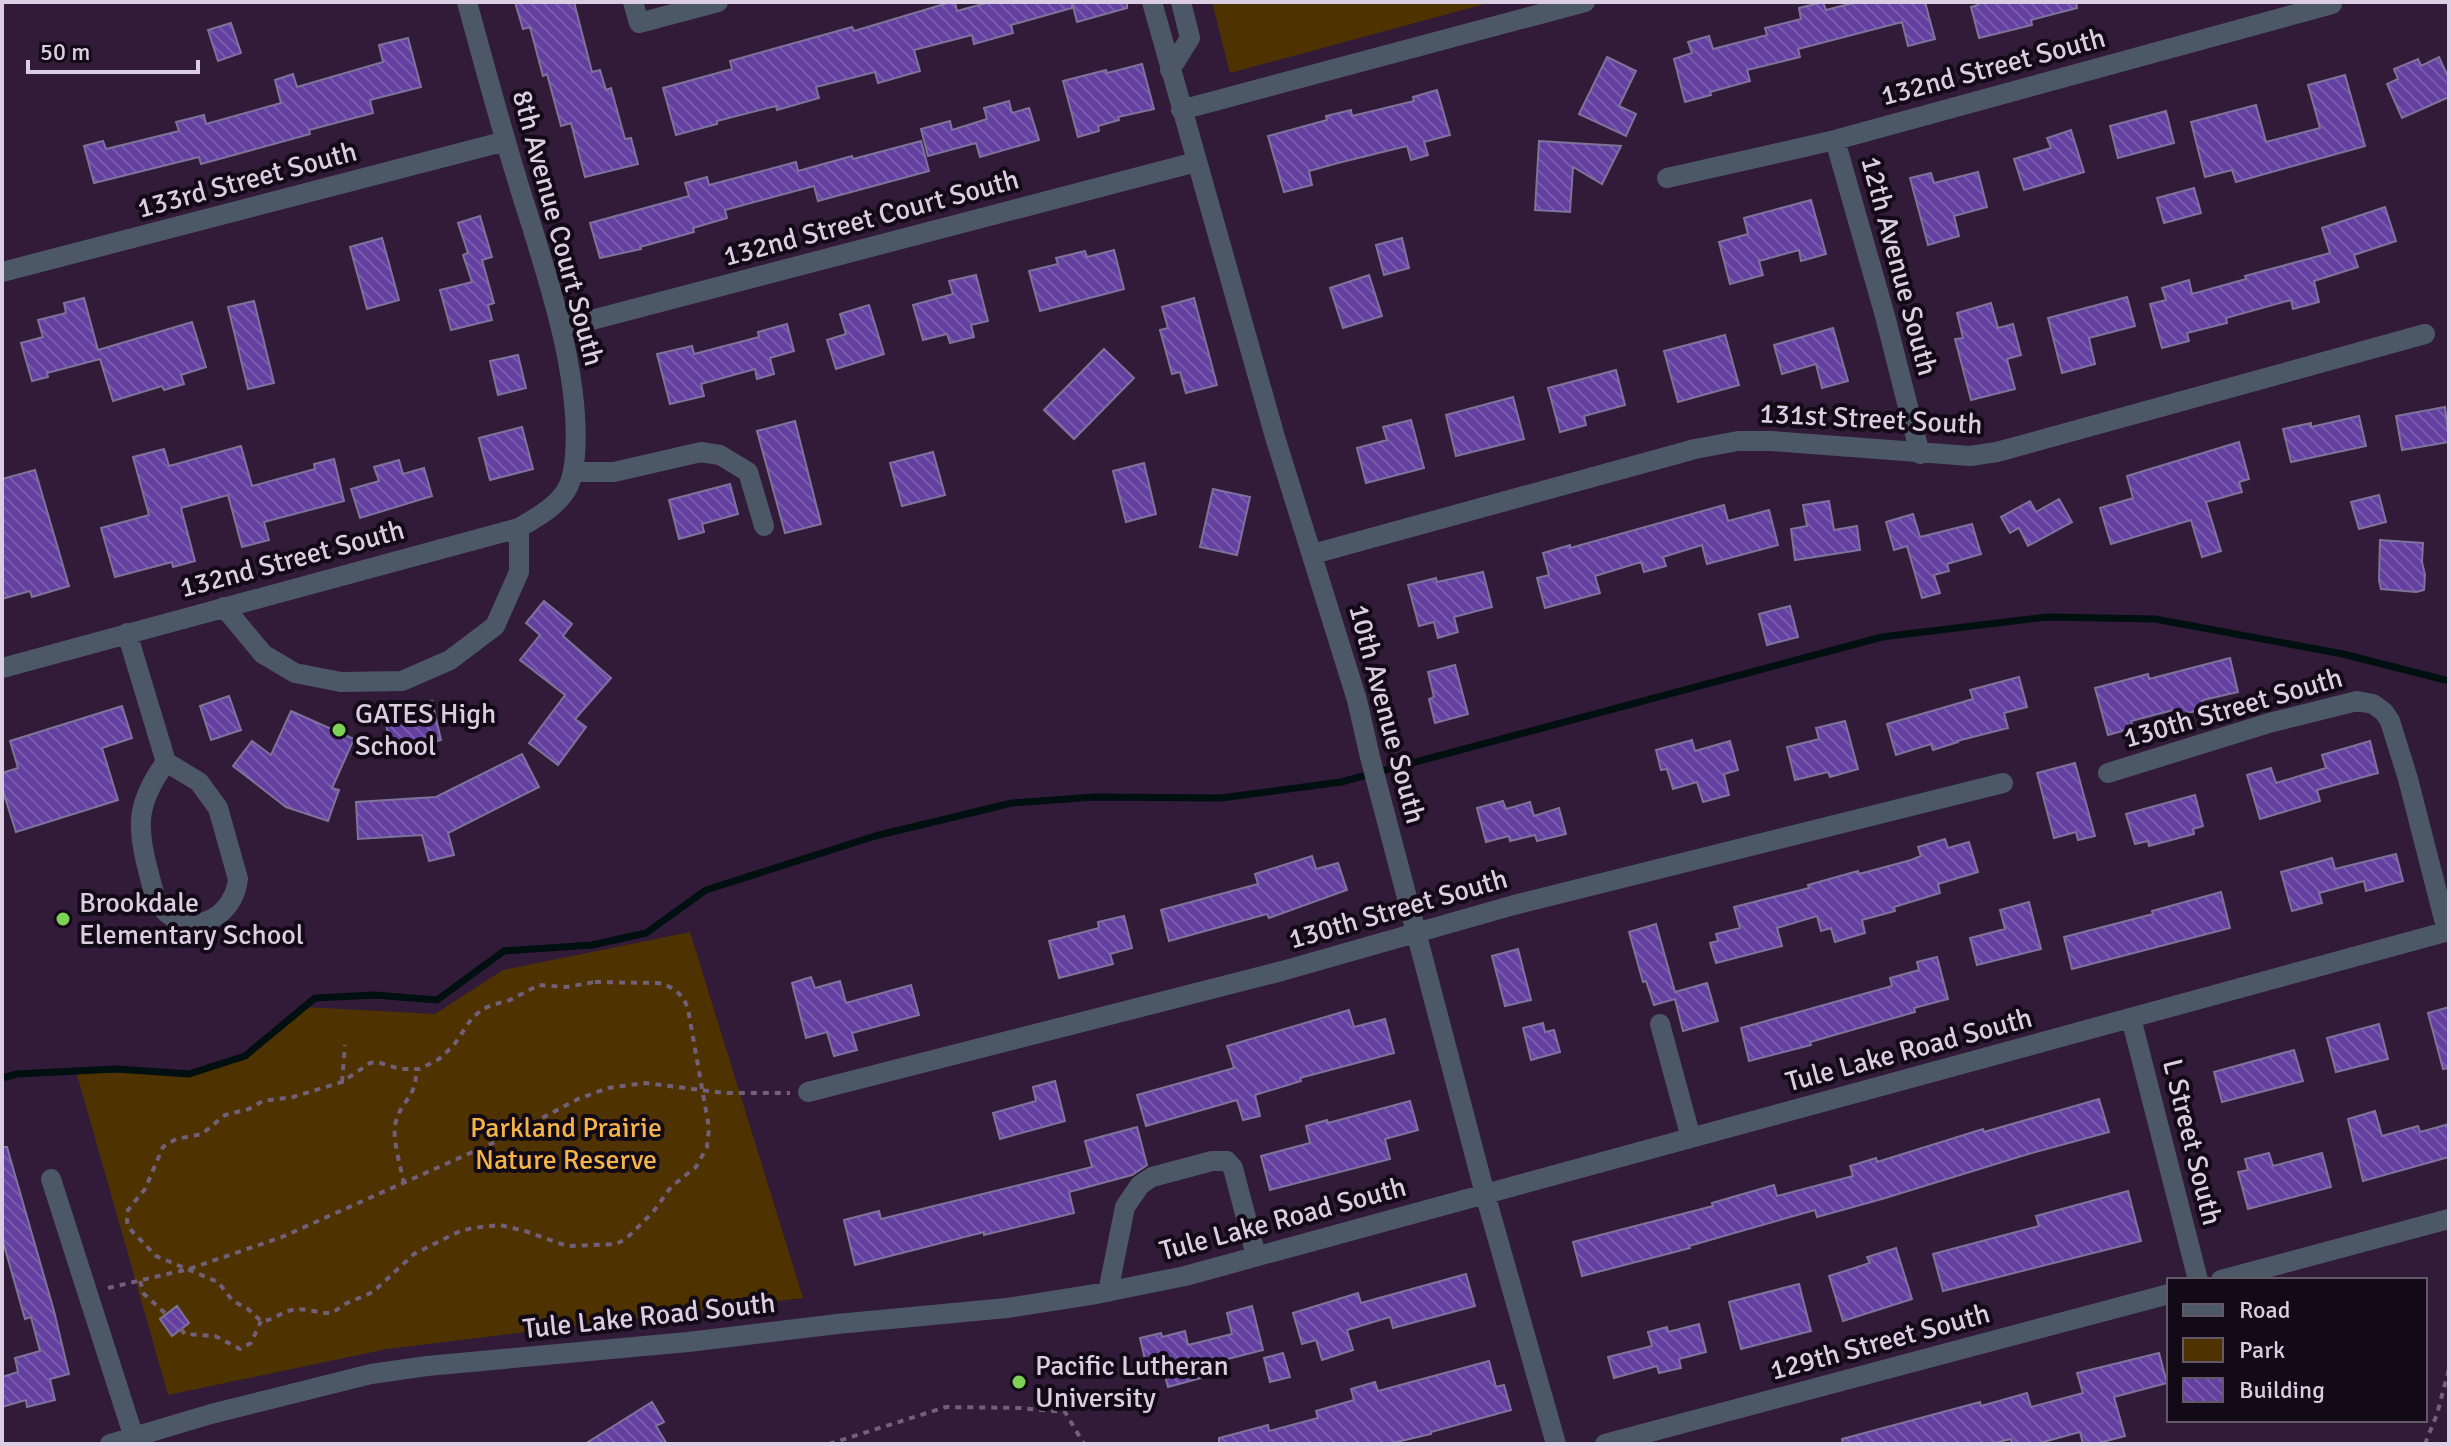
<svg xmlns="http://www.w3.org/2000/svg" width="2451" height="1446" font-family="Signika,sans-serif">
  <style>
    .green { fill: #4e3300 }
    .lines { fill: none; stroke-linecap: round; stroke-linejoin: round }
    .stream { stroke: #000f0f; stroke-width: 7 }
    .building { fill: url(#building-back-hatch); stroke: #7d739b; stroke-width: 2 }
    .path { stroke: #725f7a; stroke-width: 4; stroke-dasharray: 6 6; stroke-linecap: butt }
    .minor { stroke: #4d5866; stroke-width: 20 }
    .poi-dot { fill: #7dd154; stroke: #130a17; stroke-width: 3 }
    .labels { text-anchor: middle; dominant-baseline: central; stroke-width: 8; stroke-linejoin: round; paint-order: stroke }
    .street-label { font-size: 28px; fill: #dccee2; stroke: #130a17 }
    .poi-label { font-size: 28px; fill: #dccee2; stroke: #130a17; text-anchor: start }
    .park-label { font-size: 28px; fill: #f5b446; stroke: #130a17 }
  </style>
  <defs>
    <pattern id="building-back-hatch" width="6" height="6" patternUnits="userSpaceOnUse" patternTransform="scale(2)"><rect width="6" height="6" fill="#6340a0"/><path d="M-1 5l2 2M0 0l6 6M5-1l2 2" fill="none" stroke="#795aad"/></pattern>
  </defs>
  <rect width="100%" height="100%" fill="#311b39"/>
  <!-- green -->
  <path class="green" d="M1212,2H1492L1230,73Z
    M690,932L803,1298L387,1349L168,1395L76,1071L116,1069L189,1074L245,1056L304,1007L435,1014L503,970Z"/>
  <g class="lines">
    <!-- stream -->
    <path class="stream" d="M2,1078L17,1074L116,1069L189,1074L245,1056L315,998L375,995L437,1000L504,951L592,945L646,933L706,890L875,836L1012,803L1094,797L1221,798L1341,782L1882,637L2047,617L2155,619L2343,654L2449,681"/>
  </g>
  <!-- building -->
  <path class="building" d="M515,2H574L592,72L600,70L606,90L611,88L625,139L631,138L638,164L585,177L571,123L561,126L547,74L543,76L530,27L523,29Z
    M951,2H955L957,11L990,2H1127V8L1077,22L1072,2V8L1011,25L1013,33L974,44L972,35L914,50L920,71L878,83L875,72L816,87L819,98L777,110L776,106L717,121V124L676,135L663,88L732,69L730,61L852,27L854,31Z
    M1823,2L1826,10L1857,2H1925L1935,39L1908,46L1902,22L1798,49L1800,57L1747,70L1750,81L1710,92L1711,95L1685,102L1674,59L1692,53L1688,42L1709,36L1713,49L1767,35L1765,28L1801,19L1799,8Z
    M1977,2H2076L2077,8L2031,20L2032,25L1979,38L1971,7L1978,5Z
    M231,23L241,53L218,61L208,30Z
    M408,38L421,87L370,100L373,113L309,130L310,134L201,164L199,157L94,183L84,146L103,141L106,149L179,131L176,122L204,115L206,124L281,103L275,80L293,74L297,87L383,62L379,45Z
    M1607,57L1636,71L1619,106L1636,114L1626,136L1579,114Z
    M2439,57L2449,79V97L2402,118L2387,84L2398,79L2394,69L2418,59L2421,66Z
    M1142,64L1154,109L1118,117L1119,120L1098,126L1099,131L1078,137L1063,81L1106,70L1107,73Z
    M2345,75L2365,146L2236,182L2232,170L2205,177L2191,122L2256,105L2266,142L2320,128L2308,85Z
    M1437,90L1450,135L1424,142L1428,155L1411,160L1407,146L1338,163L1309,171L1312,185L1284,192L1268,136L1327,120L1326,116L1351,110L1352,116L1414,101L1413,97Z
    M1009,101L1012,113L1029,108L1039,140L980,157L976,143L928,156L921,129L950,121L952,130L987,119L984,108Z
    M2166,111L2174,143L2118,158L2110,126Z
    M2071,130L2084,172L2024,190L2014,159L2051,148L2047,138Z
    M921,141L929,171L818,201L814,186L725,210L727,218L693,228L694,232L640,247L641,249L600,258L590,223L689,196L685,183L707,177L709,185L796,162L798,171L852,156L853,159Z
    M1539,141L1621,146L1602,184L1573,167L1570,212L1535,210Z
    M1978,172L1987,207L1954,216L1959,236L1928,245L1910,178L1931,173L1934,183Z
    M2194,188L2201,213L2164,223L2157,198Z
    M1811,200L1826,254L1801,261L1799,250L1759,261L1763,275L1730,284L1719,242L1748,234L1744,218Z
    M2385,207L2396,241L2354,255L2358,267L2314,281L2319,302L2293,309L2291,300L2226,318L2227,323L2187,333L2189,341L2162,348L2150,304L2166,300L2162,288L2189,280L2192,294L2246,279L2245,276L2330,253L2322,228Z
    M480,216L492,257L482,260L494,303L488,305L492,320L451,330L440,290L472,282L463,255L468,253L458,223Z
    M382,238L399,300L367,309L350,247Z
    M1402,238L1409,268L1384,275L1376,245Z
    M1114,250L1124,289L1040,311L1029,271L1058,264L1056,258L1085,251L1087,257Z
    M976,275L988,321L971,325L974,337L950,343L947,334L923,340L913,305L953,294L949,281Z
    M1369,275L1382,316L1343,328L1330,288Z
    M2127,297L2135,326L2089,338L2095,364L2062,373L2048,318Z
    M84,298L98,350L192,322L206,367L181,375L184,384L164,390L162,386L113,401L100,359L47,373L48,377L32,381L21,343L43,337L38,320L66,313L64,303Z
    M1194,298L1217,385L1186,393L1180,372L1172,374L1160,330L1168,328L1162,307Z
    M254,301L274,383L248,389L228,307Z
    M1991,303L1998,328L2013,324L2021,355L2007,359L2015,389L1971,400L1955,339L1963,338L1957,313Z
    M869,305L884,354L836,369L827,340L846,334L840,314Z
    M787,324L794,351L770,358L774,374L757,379L755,369L701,384L704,396L670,404L657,354L692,346L694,354L759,337L758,332Z
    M1833,328L1848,381L1822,388L1816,364L1782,374L1774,345Z
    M1725,335L1739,385L1678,402L1664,351Z
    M1104,349L1134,378L1074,439L1044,410Z
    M518,355L526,388L498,395L490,361Z
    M1616,370L1625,405L1584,416L1586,425L1560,432L1548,388Z
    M1513,397L1524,439L1456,456L1446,415Z
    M2445,407L2449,442L2402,450L2396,416Z
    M2359,416L2366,446L2291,462L2283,429L2311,423V427Z
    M1411,420L1424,468L1366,483L1357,448L1387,440L1383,427Z
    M795,421L821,524L785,533L757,431Z
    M522,427L533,469L490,480L479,438Z
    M2239,442L2249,479L2239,482L2242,492L2206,502L2221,551L2202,557L2191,520L2111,544L2100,508L2133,498L2127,476Z
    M241,446L252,486L315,469L314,464L334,459L344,501L264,522L269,540L242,547L228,495L181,508L195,561L173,567L172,562L115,577L101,528L149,515L133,457L164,449L169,466Z
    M933,452L945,495L902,506L890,463Z
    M399,460L403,474L424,468L432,496L360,518L351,489L379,481L374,467Z
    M1144,463L1156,514L1126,522L1113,471Z
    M35,470L69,586L32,597L30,591L2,599V479Z
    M730,484L738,514L702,524L704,532L679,539L669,500Z
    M1213,489L1250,497L1237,555L1200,547Z
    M2379,495L2386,522L2359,529L2351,502Z
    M2059,499L2072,522L2028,546L2019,528L2010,533L2001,517L2030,501L2036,512Z
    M1829,501L1834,530L1857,526L1860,550L1795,560L1791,529L1807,526L1803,505Z
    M1724,505L1728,521L1769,510L1778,545L1707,564L1702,545L1663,557L1666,566L1644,572L1641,562L1595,576L1600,593L1545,608L1537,578L1549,575L1543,553L1570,545V548Z
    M1913,514L1920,537L1972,524L1981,554L1947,564L1949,571L1934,575L1940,593L1922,598L1907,546L1894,550L1886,522Z
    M2380,540L2423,543L2422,562L2425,575L2424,590L2416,592L2381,589L2379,580Z
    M1483,572L1492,607L1454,617L1458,632L1438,638L1434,622L1419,626L1408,585L1436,578L1437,582Z
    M544,601L572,624L563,636L611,678L575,719L586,727L558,765L529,743L565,695L520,660L540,635L526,623Z
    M1790,606L1798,637L1767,645L1759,614Z
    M2230,658L2238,692L2203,700L2205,709L2178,715L2177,709L2131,721L2133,728L2108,735L2095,688L2148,674L2149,679Z
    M1455,665L1468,714L1435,723L1429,699L1434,697L1428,672Z
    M2019,677L2027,707L2004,713L2008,728L1957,741L1958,742L1933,750L1931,744L1896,755L1887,724L1973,699L1970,690Z
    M229,696L241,730L211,740L200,706Z
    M432,701L441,740L393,752L383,713Z
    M122,706L132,738L102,748L118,800L16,832L2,788V773L18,768L10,741Z
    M291,711L354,739L332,788L339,790L328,821L286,807L233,766L252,741L271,755Z
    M1845,721L1858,769L1830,777L1828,772L1795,780L1787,747L1819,739L1816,728Z
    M1692,740L1695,751L1730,741L1738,770L1724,774L1729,795L1703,802L1697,782L1673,789L1667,769L1661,770L1656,750Z
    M2370,741L2378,773L2317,790L2320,801L2260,819L2247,775L2271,768L2276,783L2326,768L2322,755Z
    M522,754L539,787L448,833L454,855L429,861L422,835L358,839L356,802L436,797Z
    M2075,763L2095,836L2078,840L2076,832L2054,838L2037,773Z
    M2195,795L2203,826L2193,829L2194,834L2149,846L2148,841L2135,844L2126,814Z
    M1503,801L1506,809L1530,802L1534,816L1559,808L1566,834L1537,841L1535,835L1510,841L1509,836L1486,842L1477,808Z
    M1945,839L1948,848L1969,842L1978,872L1938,884L1940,893L1894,907L1895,911L1862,920L1865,933L1835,942L1831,928L1821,931L1817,916L1777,928L1782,946L1716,963L1710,943L1718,941L1716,934L1740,928L1734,907L1809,888L1808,885L1858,871L1859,874L1911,860L1921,856L1918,847Z
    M2396,854L2403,881L2366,891L2364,881L2319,893L2322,903L2292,911L2281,872L2332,858L2335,869Z
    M1312,856L1316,869L1338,863L1347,890L1269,918L1267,914L1169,941L1161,910L1258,884L1255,874Z
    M2221,892L2230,928L2072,969L2064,937L2153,914L2152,911Z
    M2029,902L2041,949L1977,965L1970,938L2005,929L2000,910Z
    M1124,916L1132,948L1110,954L1113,964L1059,978L1049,941L1099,928L1098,922Z
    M1656,924L1675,992L1707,983L1718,1021L1683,1031L1675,999L1654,1005L1646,981L1643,982L1629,932Z
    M1518,949L1531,1000L1505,1006L1492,956Z
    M1937,957L1948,999L1914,1008L1915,1012L1810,1042L1811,1045L1749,1061L1741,1028L1892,986L1890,978L1919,970L1917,962Z
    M811,977L815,988L840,981L846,1003L911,985L919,1015L852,1033L857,1050L834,1056L827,1032L806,1038L792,983Z
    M2449,1007V1068L2443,1069L2428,1013Z
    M1349,1010L1354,1027L1385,1019L1394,1053L1300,1078L1301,1081L1255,1095L1260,1116L1243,1120L1237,1100L1146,1126L1137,1095L1234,1068L1227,1046Z
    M1543,1023L1545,1032L1554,1030L1560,1052L1531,1060L1523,1028Z
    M2379,1024L2388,1059L2336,1072L2327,1038Z
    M2294,1050L2303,1081L2222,1102L2214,1072Z
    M1055,1081L1065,1121L1000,1139L993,1113L1036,1101L1033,1087Z
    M2099,1099L2109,1132L2025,1155L1882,1199L1817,1217L1815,1210L1689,1246L1690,1248L1582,1276L1573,1242L1713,1206L1712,1203L1774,1185L1777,1196L1853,1176L1850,1166L1876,1158L1877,1162L1983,1129L1984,1132Z
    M1410,1101L1418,1130L1385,1139L1390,1159L1270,1190L1261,1156L1310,1143L1306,1126L1327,1120L1328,1123Z
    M2375,1111L2382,1136L2418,1126L2420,1132L2449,1124V1157L2363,1181L2348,1119Z
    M1137,1127L1147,1165L1132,1175L1069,1192L1074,1213L984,1235V1232L855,1265L844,1220L879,1211L881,1219L1092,1167L1085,1141Z
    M2,1147H7L54,1311L69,1374L50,1379L55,1400L27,1407L26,1400L2,1407V1377L18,1372L15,1358L40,1351L31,1317L25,1319L2,1238Z
    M2269,1153L2273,1166L2322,1153L2331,1187L2248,1209L2238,1172L2248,1170L2245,1159Z
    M2128,1191L2141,1241L1943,1291L1933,1254L2039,1226L2036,1216Z
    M1896,1248L1912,1299L1843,1321L1829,1276L1870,1263L1867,1257Z
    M1466,1274L1475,1306L1393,1328L1390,1317L1347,1330L1353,1350L1322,1360L1316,1340L1302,1344L1293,1313L1358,1293L1361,1303Z
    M1799,1284L1811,1331L1741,1349L1729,1302Z
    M177,1306L189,1323L172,1336L160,1319Z
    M1252,1306L1263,1350L1216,1362L1217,1368L1199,1372L1201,1378L1168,1387L1162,1365L1147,1368L1140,1338L1161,1333L1162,1337L1185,1331L1188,1345L1232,1334L1227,1313Z
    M1699,1324L1706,1352L1679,1359L1681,1368L1659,1373L1657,1366L1614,1378L1608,1357L1652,1346L1648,1332L1667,1327L1668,1332Z
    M1283,1353L1290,1377L1270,1382L1264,1358Z
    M2159,1353L2167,1383L2114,1397L2125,1436L2095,1444H2083L2080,1432L2036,1444H2012L2011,1439L1990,1444H1843L1842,1439L1980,1402L1981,1406L2027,1393L2031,1407L2083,1393L2077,1373Z
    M1489,1361L1496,1387L1504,1385L1511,1410L1431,1432V1434L1388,1444H1219V1438L1268,1425L1269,1431L1318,1418L1316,1411L1354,1400L1351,1389L1375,1382L1378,1391Z
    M652,1402L664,1422L656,1426L667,1444H585Z"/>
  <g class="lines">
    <!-- path -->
    <path class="path" d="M595,982L658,983C673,986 683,994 688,1009L709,1128L707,1147L696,1167L671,1187L653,1212L626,1239L616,1244L567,1246L525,1231L500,1225L473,1228L460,1231L414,1254L373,1292L345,1304L332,1313C319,1314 305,1307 292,1310C280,1312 274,1321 261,1321L248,1309L233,1301L218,1282L156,1256L129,1228L127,1222L128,1210L145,1189L163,1147L176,1139L202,1134L225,1115L249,1109L263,1101L293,1097L342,1082L370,1063L377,1062L400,1069H420L439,1059L454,1045L470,1021L481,1010L492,1005L510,1000L539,985L566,987Z
      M342,1082L345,1045
      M404,1184C401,1167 391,1137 396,1121C402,1099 417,1098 416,1069
      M140,1281L144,1294L166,1314
      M108,1288L189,1269L282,1237L504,1138L578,1099L608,1088L645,1083L725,1093H790
      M181,1329L185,1334L215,1336L240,1349L251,1343L261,1321
      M829,1444L946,1407L1020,1408L1065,1412L1084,1444
      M2425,1444L2437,1414L2449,1369"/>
    <!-- minor -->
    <path class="minor" d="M633,2L639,23L718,2
      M1152,2L1275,437L1357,700L1370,757L1485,1194L1556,1444
      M1170,70L1190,38L1181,2
      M1181,110L1585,2
      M1835,140L1885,316L1920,454
      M1667,178L1835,140L2332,4
      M2,272L506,141
      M561,328L1196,162
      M573,472H614L701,452L720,455L748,472L764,526
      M1313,554L1695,449L1738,441H1772L1970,456L1997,452L2425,334
      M224,607L263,654L295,673L341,682L402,681L450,660L495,626L519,572V528
      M127,633L166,762C136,803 136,827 149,874C152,885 154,899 162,908C191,941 234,917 238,879L218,808L199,782L166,762
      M2,668L519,528C537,517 559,506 569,485C573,476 574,466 575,456C582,366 539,253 513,166C497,112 482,57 467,2
      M2108,773L2269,723L2357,701L2373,704L2384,712L2390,721L2408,779L2447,931
      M2131,1018L2198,1280
      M1660,1024L1691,1138
      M808,1092L1282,971L1514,905L2003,783
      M51,1179L136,1444
      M2221,1280L2449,1219
      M1108,1292L1125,1207L1140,1185L1152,1177L1212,1161H1227L1233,1168L1256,1256
      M110,1444L211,1414L371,1374L427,1366L688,1342L837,1324L1007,1308L1096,1294L1185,1276L2449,931
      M1605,1444L2169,1294"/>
  </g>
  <!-- markers -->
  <g class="poi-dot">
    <circle cx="339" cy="730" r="8"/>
    <circle cx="63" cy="919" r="8"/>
    <circle cx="1019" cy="1382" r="8"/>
  </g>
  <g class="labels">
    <!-- street labels -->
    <g class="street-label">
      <text transform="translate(1993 67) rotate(-15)">132nd Street South</text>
      <text transform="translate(247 180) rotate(-15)">133rd Street South</text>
      <text transform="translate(871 218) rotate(-15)">132nd Street Court South</text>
      <text transform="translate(558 228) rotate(75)">8th Avenue Court South</text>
      <text transform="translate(1899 266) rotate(75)">12th Avenue South</text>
      <text transform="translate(1871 419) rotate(3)">131st Street South</text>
      <text transform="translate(292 559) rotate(-15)">132nd Street South</text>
      <text transform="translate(2233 708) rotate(-16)">130th Street South</text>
      <text transform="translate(1387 714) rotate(75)">10th Avenue South</text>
      <text transform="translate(1398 909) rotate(-16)">130th Street South</text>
      <text transform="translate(1909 1050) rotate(-15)">Tule Lake Road South</text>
      <text transform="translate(2192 1142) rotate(76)">L Street South</text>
      <text transform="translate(1283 1219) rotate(-15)">Tule Lake Road South</text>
      <text transform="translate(649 1316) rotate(-6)">Tule Lake Road South</text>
      <text transform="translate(1880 1342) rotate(-15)">129th Street South</text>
    </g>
    <!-- poi labels -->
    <g class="poi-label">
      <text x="355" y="714">GATES High<tspan x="355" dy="32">School</tspan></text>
      <text x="79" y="903">Brookdale<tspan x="79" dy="32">Elementary School</tspan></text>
      <text x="1035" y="1366">Pacific Lutheran<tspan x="1035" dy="32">University</tspan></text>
    </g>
    <!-- park labels -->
    <g class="park-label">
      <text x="566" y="1128">Parkland Prairie<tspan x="566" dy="32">Nature Reserve</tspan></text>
    </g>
  </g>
  <!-- border -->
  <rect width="2451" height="1446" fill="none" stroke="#dccee2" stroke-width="8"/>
  <!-- legend -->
  <rect x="2167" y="1278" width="260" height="144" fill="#130a17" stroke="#635868" stroke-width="2"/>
  <rect x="2183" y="1304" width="40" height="12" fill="#4d5866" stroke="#635868" stroke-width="2"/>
  <text x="2239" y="1318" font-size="24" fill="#dccee2">Road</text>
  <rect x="2183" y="1338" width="40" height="24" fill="#4e3300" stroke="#635868" stroke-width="2"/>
  <text x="2239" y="1358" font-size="24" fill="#dccee2">Park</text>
  <rect x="2183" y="1378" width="40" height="24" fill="url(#building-back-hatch)" stroke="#635868" stroke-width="2"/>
  <text x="2239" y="1398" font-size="24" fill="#dccee2">Building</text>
  <!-- scale -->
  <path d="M28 60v12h170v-12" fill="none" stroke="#dccee2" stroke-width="4"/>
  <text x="40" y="60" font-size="24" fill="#dccee2" stroke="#130a17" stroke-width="6" paint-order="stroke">50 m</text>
</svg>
